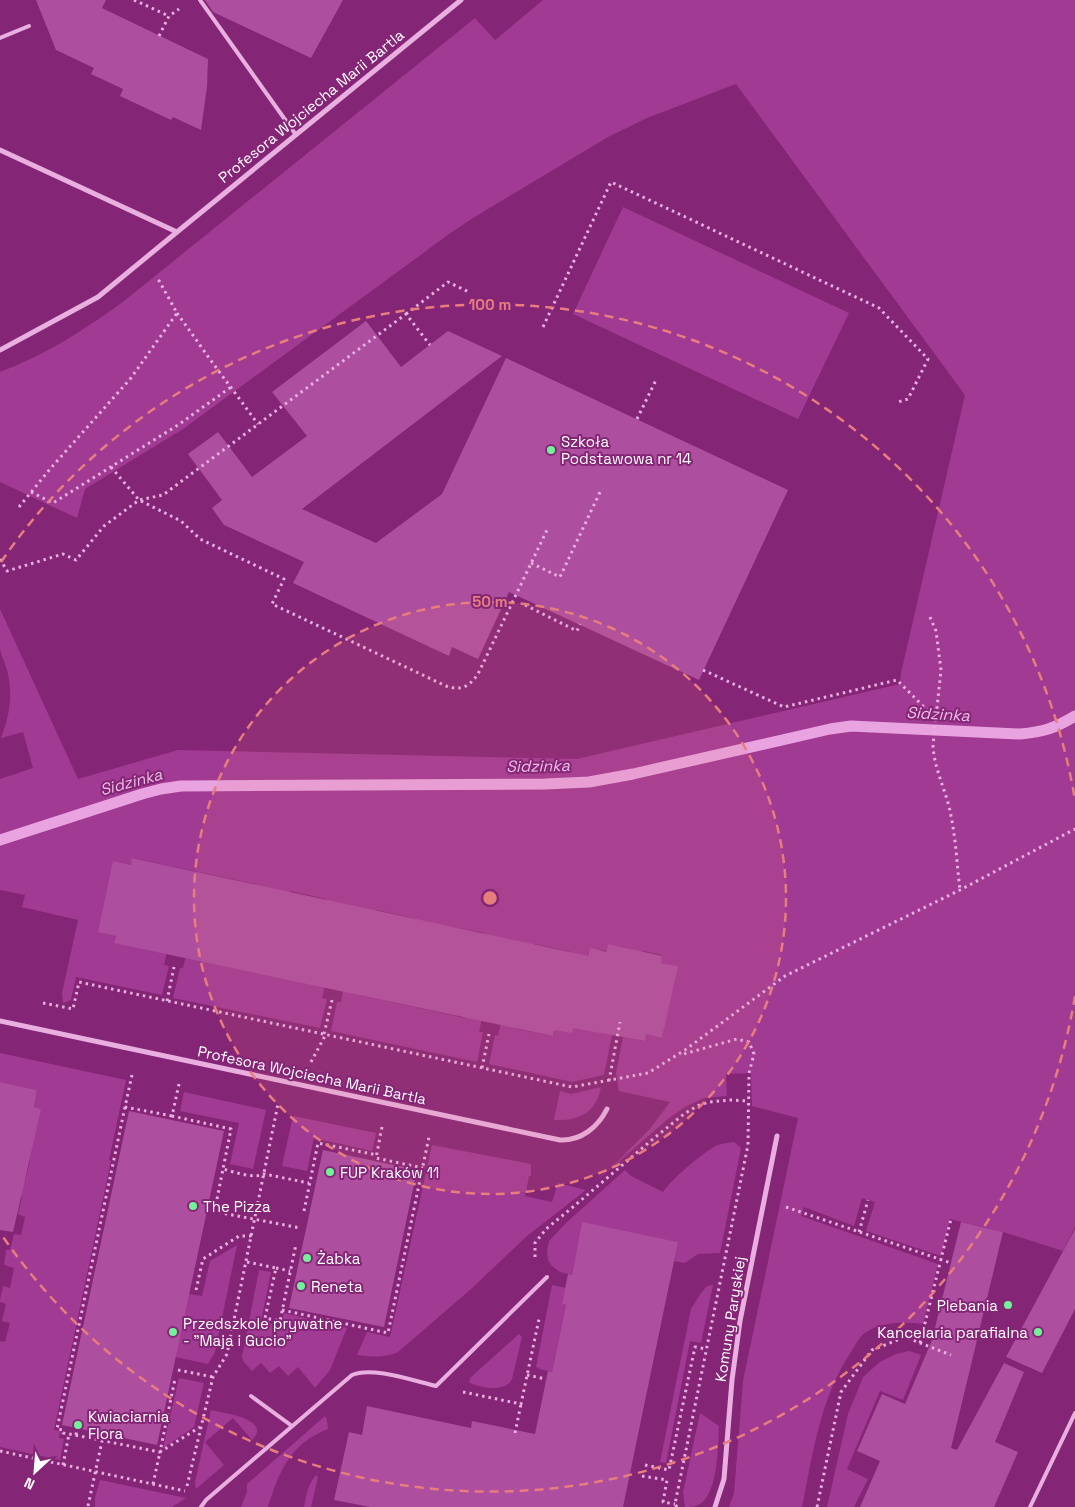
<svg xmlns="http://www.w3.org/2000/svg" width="1075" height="1507" font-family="'Space Grotesk',sans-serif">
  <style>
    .green { fill: #a13a93 }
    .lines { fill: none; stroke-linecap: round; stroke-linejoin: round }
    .stream { stroke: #e9a3e0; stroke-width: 11 }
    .building { fill: #ad4e9e }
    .path { stroke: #e8afe0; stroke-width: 3; stroke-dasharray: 2.5 4; stroke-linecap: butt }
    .service { stroke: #e8afe0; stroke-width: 4 }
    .minor { stroke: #e8afe0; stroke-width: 5 }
    .ring { fill: none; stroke: #e67e7e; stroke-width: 2.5; stroke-dasharray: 9 6 }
    .poi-dot { fill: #73f29a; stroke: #852576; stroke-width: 2 }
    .labels { text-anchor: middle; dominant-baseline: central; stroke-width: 4; stroke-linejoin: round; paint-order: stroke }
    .street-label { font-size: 15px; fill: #fff; stroke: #852576 }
    .poi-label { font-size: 15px; fill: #fff; stroke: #852576; text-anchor: start }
    .water-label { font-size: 16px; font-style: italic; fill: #efbbe8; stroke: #852576 }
    .centre { fill: #e67e7e; stroke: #852576; stroke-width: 2.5 }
    .ring-label { font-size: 15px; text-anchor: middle; font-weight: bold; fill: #e67e7e; stroke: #852576; stroke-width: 4; stroke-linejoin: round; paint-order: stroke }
  </style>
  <rect width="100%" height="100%" fill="#852576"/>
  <!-- green -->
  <path class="green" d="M543,0H1075V1227L1063,1251L1003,1232L950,1219L941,1256L866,1231L875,1202L862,1198L854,1226L804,1207L801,1216L938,1264L923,1324C903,1322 882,1321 865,1333C859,1337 855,1346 851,1352C820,1398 813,1454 802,1507H729L734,1493L743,1381L798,1118L752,1106L751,1073L726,1074L727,1096L704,1098L685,1107L669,1118L586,1190L527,1236L471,1289L398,1352C385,1358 372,1357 357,1355L367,1332L390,1337L432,1145L531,1164V1176H529L525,1196L552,1202L558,1183L586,1190L618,1161L650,1129L670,1102L619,1091L616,1073L623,1037L644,1041L646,1034L662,1037L677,966L661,963L662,955L643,951L641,962L626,959L627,948L608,944L606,951L590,947L586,962L570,959L571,952L535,944L533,951L483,940L484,933L448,926L412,925L413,918L377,910L376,917L325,906L326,899L291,891L289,899L254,891L255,884L133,858L131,865L113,861L116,936L114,942L168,947L164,965L169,966L162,995L76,977L71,1000L63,1003L62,993L78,920L22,907L25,895L0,890V779L33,768L23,732L1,738C10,715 13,694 7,670C5,663 1,655 0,648C0,635 0,622 0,609L78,779L178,750L577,759L900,684L901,673L965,395L736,84L647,118L608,137L473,218L452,232L183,429L85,489L77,518L0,482V372C45,355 86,329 124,301L475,18L495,40Z
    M623,207L849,313L798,419L573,314Z
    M187,951L326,981L322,998L327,999L320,1028L173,998L180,968H183Z
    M344,984L360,988L359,995L465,1018L467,1011L483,1014L479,1032H483L477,1062L331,1031L337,1002H341Z
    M502,1018L518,1022L517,1029L553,1036L554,1030L575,1019L612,1035L604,1075L572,1082L489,1064L495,1035L498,1036Z
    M0,1053L126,1080L109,1160L111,1161L54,1430L60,1431L59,1438L64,1439L60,1460L0,1447V1341L5,1342L10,1323L2,1321L6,1304L0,1302V1300L3,1286L10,1288L14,1268L4,1265L6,1250H10L14,1234L21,1235L25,1217L18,1214L22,1197L14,1195L18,1179L25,1180L30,1161L19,1158L41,1109L34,1107L37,1090L0,1082Z
    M601,1087C596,1113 579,1121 554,1120L560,1091L571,1094Z
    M184,1092L266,1110L253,1169L230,1164L239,1123L180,1111Z
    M293,1116L376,1133L372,1151L314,1138L307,1171L282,1166Z
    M734,1142L741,1148L720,1253L698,1254L685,1263L674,1261L677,1242L582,1223L572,1275L560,1272L552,1266L548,1260L547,1250L549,1241L567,1222L625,1170L631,1176L663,1192C672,1179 704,1151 718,1145C723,1143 728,1143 734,1142Z
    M237,1245L215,1352L208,1364L175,1357L189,1294L202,1296L210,1261Z
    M259,1270L271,1272L261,1321L281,1326L284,1313L347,1328L330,1370L315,1388L298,1367L288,1376L279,1366L270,1373L261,1363L252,1371L243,1361L242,1357Z
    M552,1285L566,1288L562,1304L566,1305L552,1372L539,1369V1368L536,1367Z
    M713,1285L701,1343L690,1341L666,1463L660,1462L691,1309L701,1293L707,1286Z
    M519,1334L522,1337L512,1379C505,1393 482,1388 470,1383L469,1381L471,1377Z
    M909,1351L921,1355L903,1400L880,1391L847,1469L868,1479L854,1507H827L848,1414L863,1377L880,1362L896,1354Z
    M179,1378L204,1383L194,1427L163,1448Z
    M211,1410C223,1413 273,1419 252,1440L233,1418L205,1442L224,1465L196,1489L195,1482Z
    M700,1413L719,1426C718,1446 718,1493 700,1504C695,1507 690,1507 685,1507L683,1492Z
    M325,1416L327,1420L328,1429C291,1443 279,1471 268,1507H241L247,1492V1484Z
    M316,1475L318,1477L311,1507H304C306,1495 308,1484 316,1475Z
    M100,1480L186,1498L172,1507H95V1498Z"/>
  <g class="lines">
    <!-- stream -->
    <path class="stream" d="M0,840L142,794L161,789L181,786L545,784L589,782L633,774L830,729L851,726L1020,734C1044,732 1055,728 1075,716"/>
  </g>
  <!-- building -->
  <path class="building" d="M36,0H106L102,8L208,59L207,87L201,130L173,117L171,120L120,96L123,89L91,74L94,68L56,50Z
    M205,0H343L311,58L213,12Z
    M366,321L401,367L448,331L502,356L302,509L376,543L442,494L506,358L788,490L699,680L509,592L478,659L452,647L449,656L293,583L304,562L224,525L212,508L222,500L188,454L218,432L252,477L307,436L272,392Z
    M132,858L588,956L590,947L606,952L608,944L662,956L661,963L678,966L662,1038L646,1034L645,1041L573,1028L572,1033L554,1030L553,1036L114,943L116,936L98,932L113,861L131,865Z
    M0,1082L37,1090L34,1107L41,1109L13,1232L0,1230Z
    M129,1111L224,1131L157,1445L62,1425Z
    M323,1150L417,1170L384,1327L289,1308Z
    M582,1222L678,1242L623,1507H370L334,1500L349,1432L362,1435L367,1406L471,1428L472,1421L535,1434L548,1371L552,1372L566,1305L562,1304L568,1274L572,1275Z
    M961,1222L1003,1232L951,1448L957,1450L1004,1363L1024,1372L995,1442L1018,1452L994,1507H860L880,1461L857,1451L882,1394L905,1404L932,1340Z
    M1075,1229V1309L1042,1373L1006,1357Z"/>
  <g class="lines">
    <!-- path -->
    <path class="path" d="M134,0L169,16
      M159,36L169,16L179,9
      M177,313L212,362L258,424
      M406,314L448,282L469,292
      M543,327L611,182L879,308L928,359L908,399L898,402
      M637,419L656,380
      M111,467L139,500L181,521L200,539L284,579L272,604L446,686C461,691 469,687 478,674L547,530
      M31,492L53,503L178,425L231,387
      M19,507L50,469L131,378L177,313L157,277
      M0,559L7,571L63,554L76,560L104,526L139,500L163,495L406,314L430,345
      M531,563L560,577L601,490
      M525,605L577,631L580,624
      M930,617L936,631L941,670L933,745C934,770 947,792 951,816C956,840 957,866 960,890
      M703,670L784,707L897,680L935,718
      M167,1001L174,967
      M43,1003L73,1009L79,982L572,1087L648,1073L685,1050L785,976L960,890L1075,829
      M324,1034L332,1000
      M311,1062L326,1034
      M482,1068L489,1034
      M132,1075L125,1107L172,1116
      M609,1081L620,1022
      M179,1084L172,1116L231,1129L223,1169
      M125,1107L57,1429L63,1430V1433L69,1434L160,1452L175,1379
      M382,1127L376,1158L423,1168
      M217,1199L223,1169C235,1172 252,1179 264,1174L309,1183
      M786,1207L951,1263
      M212,1211L300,1228
      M304,1211L318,1143L377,1155
      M859,1232L868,1200
      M535,1257V1243L546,1229L573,1207L653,1139L684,1114L697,1106L709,1102L731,1100L749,1101
      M247,1262L276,1268L265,1318L280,1321L296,1244
      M276,1268L290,1271
      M196,1290L203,1259L239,1236H252
      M282,1310L388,1333L429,1137
      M920,1343L951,1219
      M178,1370L213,1377
      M527,1375L546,1379
      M463,1392L521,1404L539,1319
      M515,1433L521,1404
      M76,1435L77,1428
      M0,1451L185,1491
      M63,1465L69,1434
      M645,1465L669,1470L695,1347L706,1349
      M642,1476L667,1480L663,1502L675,1504
      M153,1484L160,1452L200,1427
      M187,1486L213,1377L227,1354L278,1104
      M88,1506L102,1441
      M677,1507L675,1504L748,1145L749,1073L754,1054L749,1042L737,1039L680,1055
      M817,1507L841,1392L872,1350L905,1337L951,1355"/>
    <!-- service -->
    <path class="service" d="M200,0L296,135
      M0,38L29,26
      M251,1396L292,1426
      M201,1507L206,1500L352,1375C372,1366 414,1381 436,1386L547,1277
      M1030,1507L1075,1413"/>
    <!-- minor -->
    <path class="minor" d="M0,150L177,232L98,297L0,350
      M177,232L461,0
      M0,1021L560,1140C581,1141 598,1127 607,1109
      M715,1507L724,1479L732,1380L740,1321L777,1136"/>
  </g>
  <!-- distance rings -->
  <circle cx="490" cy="898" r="296" fill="#e67e7e" fill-opacity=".12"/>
  <g class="ring">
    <circle cx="490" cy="898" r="296"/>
    <path d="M1075 996A593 593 0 0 1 1 1234M1 562A593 593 0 0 1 1075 800"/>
  </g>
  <!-- markers -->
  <g class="poi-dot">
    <circle cx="551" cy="450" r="5"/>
    <circle cx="330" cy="1172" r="5"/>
    <circle cx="193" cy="1206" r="5"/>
    <circle cx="307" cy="1258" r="5"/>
    <circle cx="301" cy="1286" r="5"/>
    <circle cx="1008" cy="1305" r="5"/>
    <circle cx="173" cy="1332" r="5"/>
    <circle cx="1038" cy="1332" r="5"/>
    <circle cx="78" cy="1425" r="5"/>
  </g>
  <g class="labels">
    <!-- street labels -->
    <g class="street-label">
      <text transform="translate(311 106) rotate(-39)">Profesora Wojciecha Marii Bartla</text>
      <text transform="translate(312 1075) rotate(12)">Profesora Wojciecha Marii Bartla</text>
      <text transform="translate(730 1319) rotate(-81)">Komuny Paryskiej</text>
    </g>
    <!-- poi labels -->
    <g class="poi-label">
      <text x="561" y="441">Szkoła<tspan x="561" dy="17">Podstawowa nr 14</tspan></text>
      <text x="340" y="1172">FUP Kraków 11</text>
      <text x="203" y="1206">The Pizza</text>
      <text x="317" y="1258">Żabka</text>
      <text x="311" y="1286">Reneta</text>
      <text x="998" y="1305" text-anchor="end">Plebania</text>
      <text x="183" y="1323">Przedszkole prywatne<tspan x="183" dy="17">- "Maja i Gucio"</tspan></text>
      <text x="1028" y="1332" text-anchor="end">Kancelaria parafialna</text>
      <text x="88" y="1416">Kwiaciarnia<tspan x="88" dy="17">Flora</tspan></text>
    </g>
    <!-- water labels -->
    <g class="water-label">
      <text transform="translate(938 714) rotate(3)">Sidzinka</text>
      <text transform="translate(538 766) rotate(-1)">Sidzinka</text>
      <text transform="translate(131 782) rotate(-15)">Sidzinka</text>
    </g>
  </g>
  <circle cx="490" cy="898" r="8" class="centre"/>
  <g class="ring-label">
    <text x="490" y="310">100 m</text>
    <text x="490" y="607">50 m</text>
  </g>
  <!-- north arrow -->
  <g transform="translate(35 1472) rotate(206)" stroke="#852576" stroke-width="4" paint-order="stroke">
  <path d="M0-4L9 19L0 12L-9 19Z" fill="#ffffff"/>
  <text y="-8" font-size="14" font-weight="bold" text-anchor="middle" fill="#ffffff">N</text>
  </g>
</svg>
